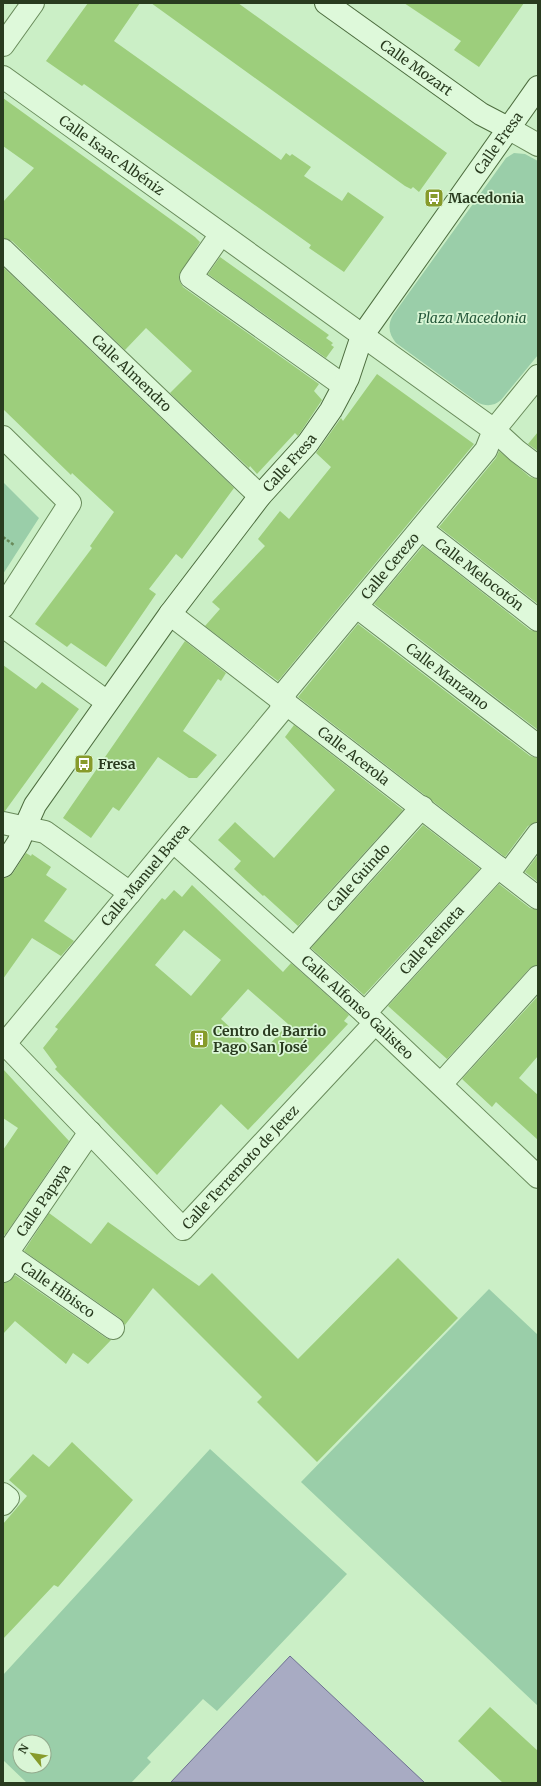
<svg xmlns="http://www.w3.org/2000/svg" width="541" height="1786" font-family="Merriweather,serif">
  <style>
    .green { fill: #9acea9; fill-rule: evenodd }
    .water { fill: #a8abc3; stroke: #6e7092 }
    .building { fill: #9dce7c; fill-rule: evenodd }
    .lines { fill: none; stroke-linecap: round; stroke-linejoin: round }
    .street-casing { stroke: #698b5b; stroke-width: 24 }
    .secondary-casing { stroke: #4d6d3f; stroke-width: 24 }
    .path { stroke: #698b5b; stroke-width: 2.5; stroke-dasharray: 3 2; stroke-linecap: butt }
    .street { stroke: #def9da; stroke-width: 22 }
    .secondary { stroke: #def9da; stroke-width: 22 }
    .labels { text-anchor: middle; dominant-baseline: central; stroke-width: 3.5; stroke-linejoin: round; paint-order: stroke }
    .street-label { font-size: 14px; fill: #293b1f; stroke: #daf6d6 }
    .poi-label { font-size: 14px; font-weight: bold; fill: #293b1f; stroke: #daf6d6; text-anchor: start }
    .park-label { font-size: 14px; font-style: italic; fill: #26583b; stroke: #daf6d6 }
  </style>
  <rect width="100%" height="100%" fill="#cbefc6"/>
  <!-- green -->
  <path class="green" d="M514,153L525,154L538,161V355L501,400C494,406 486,407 477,402L396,343C389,334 387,326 393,315L501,165L506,158Z
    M3,482L39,518L3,574Z
    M489,1289L538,1335V1706L301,1482Z
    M210,1449L347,1574L217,1711L203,1699L147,1758L151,1762L131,1783H27L3,1760V1675ZM20,1742H44V1766H20Z"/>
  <!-- water -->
  <path class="water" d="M290,1656L425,1783L171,1782Z"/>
  <!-- building -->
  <path class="building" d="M88,3H140L114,41L281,160L286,153L290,156L292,154L311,167L304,176L342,201L348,192L384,217L344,272L309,248L311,245L84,84L82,86L46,61Z
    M151,3H238L447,153L419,192L413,187L411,189L405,186Z
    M404,3H524L479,67L454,50L461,41Z
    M3,98L195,237L200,242L179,276L180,282L183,287L319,384L314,391L322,400L298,436L295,433L257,474L250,466L249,468L170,393L192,371L146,328L125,350L12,241L3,238V202L34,168L3,146Z
    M220,257L329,335L326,338L333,343L331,345L334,347L326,358L208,274Z
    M3,267L234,488L182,559L176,554L149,589L156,594L106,667L71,643L67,647L35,624L92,548L90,546L114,512L72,473L71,475L3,409Z
    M377,374L474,444L278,681L205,626L220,609L212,602L265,546L258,539L280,511L289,519L331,467L316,453L341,418L343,421Z
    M538,432V451L528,444Z
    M499,451L530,477L538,479V604L439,527L496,458Z
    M423,546L530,630L538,632V730L374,604Z
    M358,624L530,756L538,758V822L528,826L505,857L298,697Z
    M185,641L226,673L221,681L218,679L183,731L217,755L197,778H189L158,757L119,811L113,807L91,838L63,818Z
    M3,665L36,689L42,682L79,709L5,811H3Z
    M294,725L403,810L298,926L264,895L263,896L234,869L241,861L218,840L235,822L274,858L335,790L285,737Z
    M423,825L480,869L364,995L311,948Z
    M26,853L31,856L32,854L51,867L46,875L67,889L44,921L74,941L61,956L32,938L3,979V878L9,877L13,873Z
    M538,855V882L525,872Z
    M499,884L530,908L538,910V965L529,969L447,1059L388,1006Z
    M192,885L283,972L291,963L349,1015L344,1021L348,1024L248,1130L221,1104L157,1175L55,1069L57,1067L43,1048L58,1029L55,1027L162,898L165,900L174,890L182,897ZM184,930L221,960L191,996L155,965ZM248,989L288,1024L260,1055L221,1019Z
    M538,996V1056L519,1078L538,1095V1140L496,1102L492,1107L462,1079Z
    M3,1069L69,1141L5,1235L3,1234V1150L18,1128L3,1118Z
    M49,1213L91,1244L108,1222L199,1286L212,1273L298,1359L398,1258L458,1318L317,1462L257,1402L262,1397L153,1288L125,1325L120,1318L24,1251Z
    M15,1275L106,1338L111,1340L88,1364L73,1353L66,1364L15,1321L3,1334V1283L9,1282Z
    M72,1442L133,1500L58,1587L54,1585L3,1639V1524L27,1496L9,1480L33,1454L49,1467Z
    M490,1707L538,1751V1783H503L458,1741Z"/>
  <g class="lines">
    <defs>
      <g id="street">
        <path d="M3,45L33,3"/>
        <path id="s1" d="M3,77L494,430L486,450L286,691L280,712L3,1046"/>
        <path d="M508,128L538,145"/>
        <path d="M221,234L191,277L344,386"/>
        <path id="s2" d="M3,250L260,496"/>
        <path d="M538,376L494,430L517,451L538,467"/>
        <path d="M3,437L70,503L3,607"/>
        <path id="s3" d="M421,529L538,620"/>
        <path id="s4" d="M357,607L538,746"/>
        <path id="s5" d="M170,614L538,898"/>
        <path d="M3,626L107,702"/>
        <path d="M3,823L45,832L130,893"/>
        <path id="s6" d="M174,842L365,1013L538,1177"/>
        <path d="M508,874L538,834"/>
        <path id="s7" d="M294,949L422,807"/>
        <path id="s8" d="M365,1013L498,867"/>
        <path id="s9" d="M5,1044L183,1229L375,1023"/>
        <path d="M441,1084L538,977"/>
        <path id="s10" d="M3,1251L113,1328"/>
        <path id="s11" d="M3,1271L6,1266L12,1246L90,1132"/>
        <path d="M3,1494L8,1498L3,1504"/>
      </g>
      <g id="secondary">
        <path id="s12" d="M326,3L481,114L508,128"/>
        <path id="s13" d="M3,866L18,843L35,805L170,614L260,496L308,443L331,410L348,378L362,336L538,87"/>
      </g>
    </defs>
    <!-- street casing -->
    <use href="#street" class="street-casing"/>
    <!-- secondary casing -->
    <use href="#secondary" class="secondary-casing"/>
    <!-- path -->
    <path class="path" d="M3,537L14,545"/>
    <!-- street -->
    <use href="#street" class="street"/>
    <!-- secondary -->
    <use href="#secondary" class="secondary"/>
  </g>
  <!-- icons -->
  <defs>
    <symbol id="bus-square" viewBox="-11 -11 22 22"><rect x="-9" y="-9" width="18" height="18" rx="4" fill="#879b2b" stroke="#daf6d6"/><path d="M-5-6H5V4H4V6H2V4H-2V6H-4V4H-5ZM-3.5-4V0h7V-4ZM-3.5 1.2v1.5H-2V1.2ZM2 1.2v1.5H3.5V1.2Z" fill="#fff"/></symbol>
    <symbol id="building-square" viewBox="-11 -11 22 22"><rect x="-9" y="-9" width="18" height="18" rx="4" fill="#879b2b" stroke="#daf6d6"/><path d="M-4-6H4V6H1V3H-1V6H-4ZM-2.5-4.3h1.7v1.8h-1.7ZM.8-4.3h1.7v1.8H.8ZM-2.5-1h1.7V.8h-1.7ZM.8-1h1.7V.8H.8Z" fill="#fff"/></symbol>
  </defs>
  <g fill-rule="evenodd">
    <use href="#bus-square" x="423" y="187" width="22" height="22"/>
    <use href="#bus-square" x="73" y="753" width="22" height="22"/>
    <use href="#building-square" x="188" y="1028" width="22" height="22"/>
  </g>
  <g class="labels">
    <!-- street labels -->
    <g class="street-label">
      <text stroke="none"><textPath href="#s12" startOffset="111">Calle Mozart</textPath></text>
      <text stroke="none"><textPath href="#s13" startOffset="880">Calle Fresa</textPath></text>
      <text stroke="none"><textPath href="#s1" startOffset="134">Calle Isaac Albéniz</textPath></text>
      <text stroke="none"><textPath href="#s2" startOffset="178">Calle Almendro</textPath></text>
      <text stroke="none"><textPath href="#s13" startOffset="496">Calle Fresa</textPath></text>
      <text transform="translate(390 566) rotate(-50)">Calle Cerezo</text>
      <text stroke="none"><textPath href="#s3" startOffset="74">Calle Melocotón</textPath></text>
      <text stroke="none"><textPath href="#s4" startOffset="114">Calle Manzano</textPath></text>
      <text stroke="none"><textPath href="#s5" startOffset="232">Calle Acerola</textPath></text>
      <text transform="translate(145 875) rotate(-50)">Calle Manuel Barea</text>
      <text stroke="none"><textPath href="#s7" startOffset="96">Calle Guindo</textPath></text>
      <text stroke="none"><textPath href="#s8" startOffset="99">Calle Reineta</textPath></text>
      <text stroke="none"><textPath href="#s6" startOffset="247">Calle Alfonso Galisteo</textPath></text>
      <text stroke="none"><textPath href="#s9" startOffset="341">Calle Terremoto de Jerez</textPath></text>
      <text stroke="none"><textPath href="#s11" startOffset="82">Calle Papaya</textPath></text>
      <text stroke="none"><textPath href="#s10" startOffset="67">Calle Hibisco</textPath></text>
    </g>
    <!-- poi labels -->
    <g class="poi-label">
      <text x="448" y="198">Macedonia</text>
      <text x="98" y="764">Fresa</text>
      <text x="213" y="1031">Centro de Barrio<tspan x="213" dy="16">Pago San José</tspan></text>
    </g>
    <!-- park labels -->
    <g class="park-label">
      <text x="472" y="318">Plaza Macedonia</text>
    </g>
  </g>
  <!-- border -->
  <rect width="541" height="1786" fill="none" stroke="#293b1f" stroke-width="8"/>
  <!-- north arrow -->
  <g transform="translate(32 1754) rotate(300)"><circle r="19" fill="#daf6d6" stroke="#93ab8d"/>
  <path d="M0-3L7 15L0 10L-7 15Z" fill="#879b2b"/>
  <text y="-6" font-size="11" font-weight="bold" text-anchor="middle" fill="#293b1f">N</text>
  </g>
</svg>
